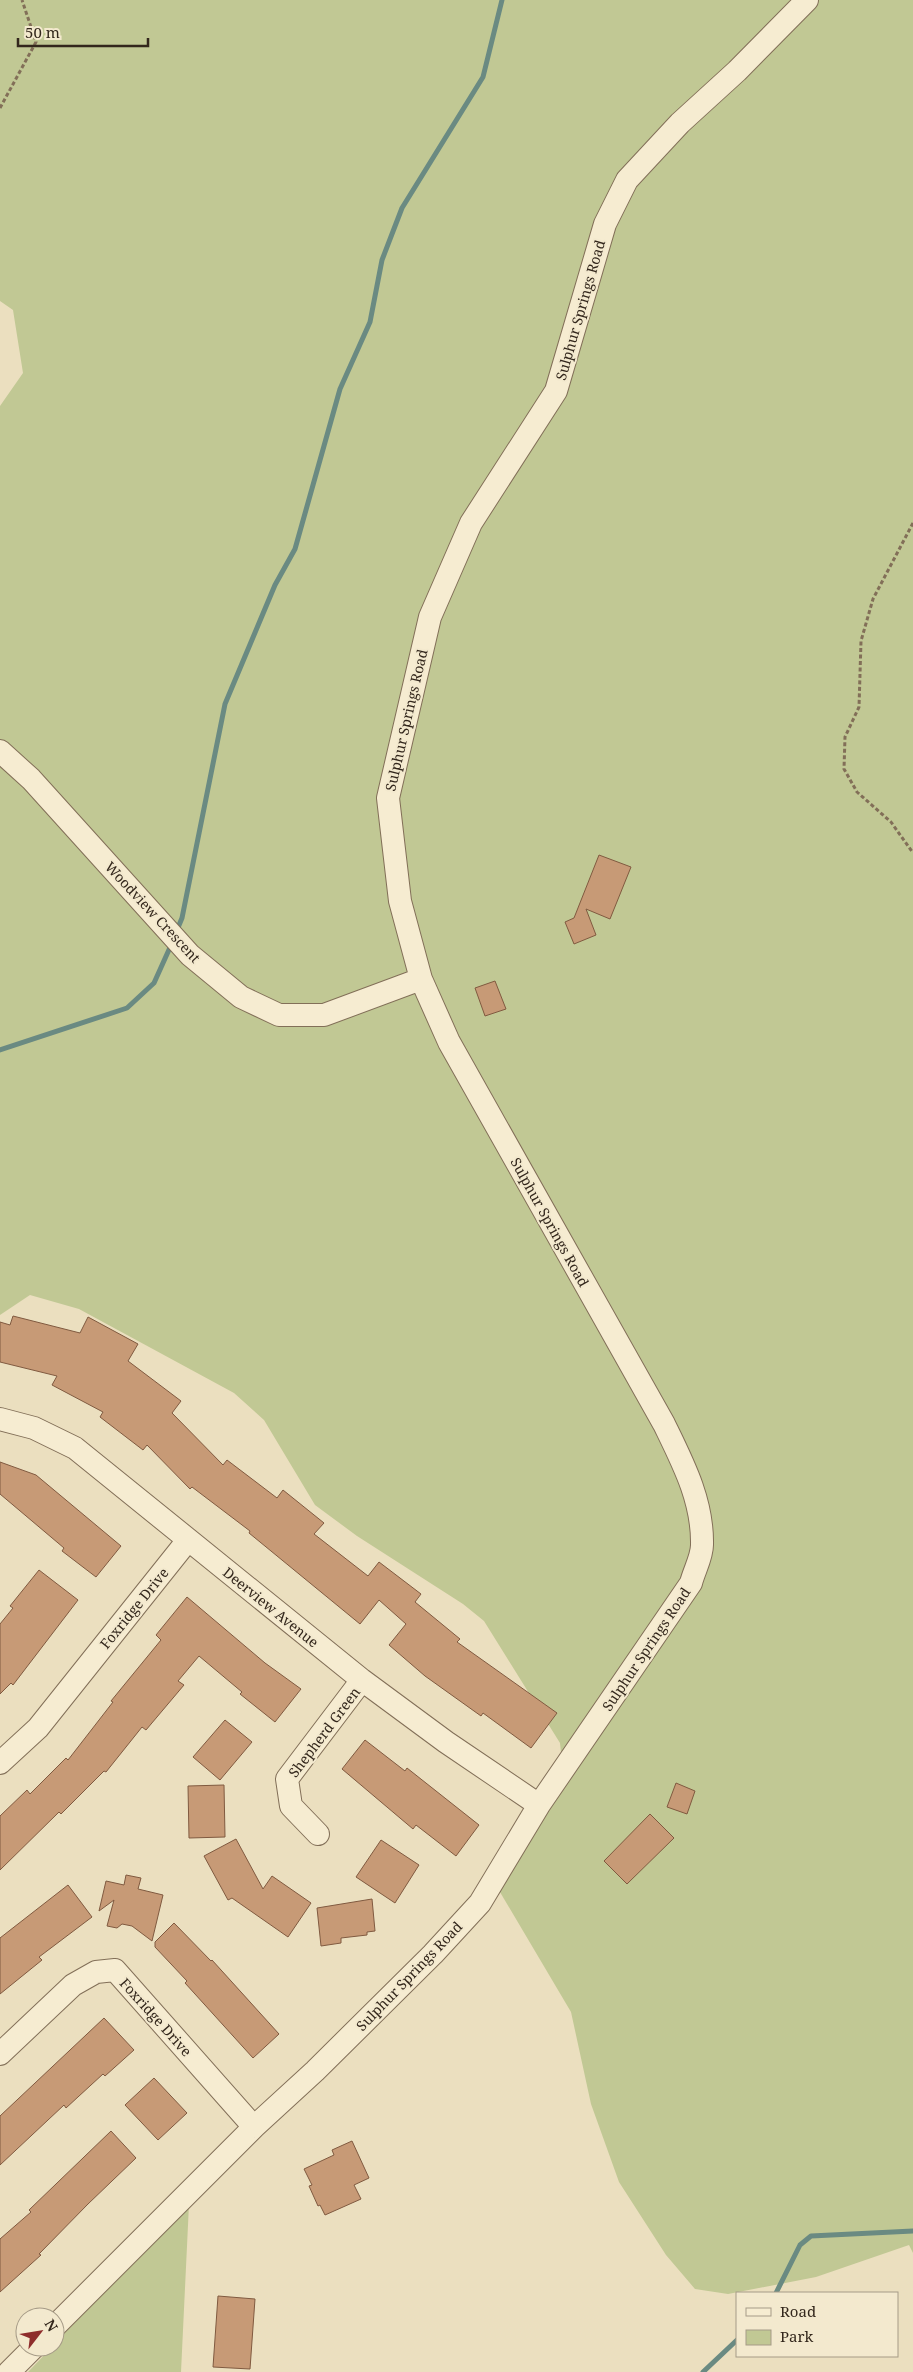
<svg xmlns="http://www.w3.org/2000/svg" width="913" height="2372" font-family="'Noto Serif',serif">
  <style>
    .green { fill: #c1c894 }
    .lines { fill: none; stroke-linecap: round; stroke-linejoin: round }
    .stream { stroke: #6a8a82; stroke-width: 5 }
    .building { fill: #c79a76; stroke: #805a40 }
    .minor-casing { stroke: #826f58; stroke-width: 24 }
    .path { stroke: #826f58; stroke-width: 3; stroke-dasharray: 4 2.5; stroke-linecap: butt }
    .minor { stroke: #f6ecd1; stroke-width: 22 }
    .labels { text-anchor: middle; dominant-baseline: central; stroke-width: 4; stroke-linejoin: round; paint-order: stroke }
    .street-label { font-size: 14px; fill: #33271c; stroke: #f3e9ce }
  </style>
  <rect width="100%" height="100%" fill="#ebdfbf"/>
  <!-- green -->
  <path class="green" d="M0,0H913V2253L909,2245L816,2277L728,2294L695,2289L666,2255L619,2182L591,2104L571,2012L497,1887L564,1781L560,1743L484,1621L463,1604L357,1536L315,1505L264,1420L234,1393L79,1309L30,1295L0,1315V406L23,373L13,310L0,301Z
    M189,2204L181,2372H28L52,2347H55V2343Z"/>
  <g class="lines">
    <!-- stream -->
    <path class="stream" d="M177,930L182,918L225,704L275,585L295,549L340,389L370,322L382,260L402,208L483,77L502,0
      M0,1050L127,1008L154,983L172,943
      M776,2293L800,2245L811,2236L913,2231
      M703,2372L737,2340"/>
  </g>
  <!-- building -->
  <path class="building" d="M599,855L631,867L610,919L586,909L596,935L574,944L565,922L574,918Z
    M495,981L506,1009L485,1016L475,988Z
    M13,1316L80,1333L88,1317L138,1344L128,1361L181,1401L172,1413L223,1465L227,1460L277,1498L283,1490L324,1523L314,1534L368,1576L379,1562L421,1594L415,1602L460,1639L457,1642L557,1713L531,1748L483,1713L481,1716L425,1676L389,1645L406,1624L379,1600L360,1624L249,1533L250,1531L192,1487L190,1489L147,1445L143,1450L100,1417L103,1412L52,1385L57,1376L0,1362V1322L10,1325Z
    M0,1462L36,1475L121,1546L96,1577L62,1551L64,1548L0,1494Z
    M39,1570L78,1600L13,1685L11,1683L0,1694V1624L13,1608L10,1606Z
    M187,1597L265,1663L301,1689L275,1722L240,1694L242,1692L199,1656L178,1681L184,1685L146,1730L142,1727L106,1772L104,1771L61,1814L59,1812L0,1870V1816L27,1790L30,1794L66,1758L68,1760L113,1702L111,1701L161,1640L156,1635Z
    M225,1720L252,1742L220,1780L193,1757Z
    M365,1740L405,1771L407,1768L479,1825L456,1856L416,1825L413,1829L342,1769Z
    M676,1783L695,1791L687,1814L667,1807Z
    M224,1785L225,1837L189,1838L188,1786Z
    M650,1814L674,1838L627,1884L604,1861Z
    M236,1839L263,1889L272,1876L311,1903L288,1937L232,1898L228,1900L204,1856Z
    M381,1840L419,1865L395,1903L356,1877Z
    M126,1875L141,1878L138,1889L163,1895L152,1941L132,1926L122,1924L117,1928L107,1926L114,1900L99,1911L106,1881L124,1885Z
    M68,1885L92,1917L39,1957L42,1960L0,1994V1938Z
    M372,1899L375,1931L367,1932V1935L341,1938V1943L321,1946L317,1908Z
    M174,1923L211,1961L212,1960L279,2034L253,2058L185,1983L187,1981L155,1947V1942Z
    M104,2018L134,2050L105,2076L103,2074L66,2108L64,2105L0,2165V2116Z
    M154,2078L187,2113L158,2140L125,2105Z
    M111,2131L136,2158L88,2204L39,2254L41,2255L0,2292V2239L31,2212L29,2210Z
    M352,2141L369,2178L354,2185L361,2199L325,2215L320,2205L318,2206L309,2186L312,2185L304,2169L334,2155L332,2150Z
    M218,2296L255,2299L250,2369L213,2367Z"/>
  <g class="lines">
    <defs>
      <path id="minor" d="M0,751L31,779L190,955L241,997L279,1015H324L421,979
        M0,1419L34,1428L75,1448L362,1680L446,1742L539,1805
        M0,1763L38,1728L188,1540
        M318,1834L291,1806L287,1779L362,1680
        M0,2054L73,1985L96,1972L115,1970L254,2127
        M55,2326L254,2127L315,2071L433,1954L480,1903L539,1805L691,1583C694,1571 702,1557 702,1545C703,1501 683,1463 664,1424L449,1042L421,979L400,901L388,798L430,617L471,523L556,391L605,224L627,180L680,123L737,71L807,0
        M9,2372L34,2347"/>
    </defs>
    <!-- minor casing -->
    <use href="#minor" class="minor-casing"/>
    <!-- path -->
    <path class="path" d="M0,108L36,42L22,0
      M913,523L873,599L861,641L859,707L845,737L844,769L857,792L891,822L913,853"/>
    <!-- minor -->
    <use href="#minor" class="minor"/>
  </g>
  <g class="labels">
    <!-- street labels -->
    <g class="street-label">
      <text transform="translate(580 310) rotate(-74)">Sulphur Springs Road</text>
      <text transform="translate(406 720) rotate(-77)">Sulphur Springs Road</text>
      <text transform="translate(153 912) rotate(47)">Woodview Crescent</text>
      <text transform="translate(550 1222) rotate(61)">Sulphur Springs Road</text>
      <text transform="translate(271 1607) rotate(39)">Deerview Avenue</text>
      <text transform="translate(134 1608) rotate(-51)">Foxridge Drive</text>
      <text transform="translate(646 1649) rotate(-56)">Sulphur Springs Road</text>
      <text transform="translate(324 1732) rotate(-53)">Shepherd Green</text>
      <text transform="translate(409 1976) rotate(-46)">Sulphur Springs Road</text>
      <text transform="translate(156 2017) rotate(48)">Foxridge Drive</text>
    </g>
  </g>
  <!-- legend -->
  <rect x="736" y="2292" width="162" height="65" fill="#f3e9ce" stroke="#a69b87"/>
  <rect x="746" y="2308" width="25" height="8" fill="#f6ecd1" stroke="#a69b87"/>
  <text x="780" y="2317" font-size="15" fill="#33271c">Road</text>
  <rect x="746" y="2330" width="25" height="15" fill="#c1c894" stroke="#a69b87"/>
  <text x="780" y="2342" font-size="15" fill="#33271c">Park</text>
  <!-- north arrow -->
  <g transform="translate(40 2332) rotate(59)"><circle r="24" fill="#f3e9ce" stroke="#a69b87"/>
  <path d="M0-4L9 19L0 12L-9 19Z" fill="#8e2d2c"/>
  <text y="-8" font-size="14" font-weight="bold" text-anchor="middle" fill="#33271c">N</text>
  </g>
  <!-- scale -->
  <path d="M18 38v8h130v-8" fill="none" stroke="#33271c" stroke-width="2.5"/>
  <text x="25" y="38" font-size="15" fill="#33271c" stroke="#f3e9ce" stroke-width="4" paint-order="stroke">50 m</text>
</svg>
